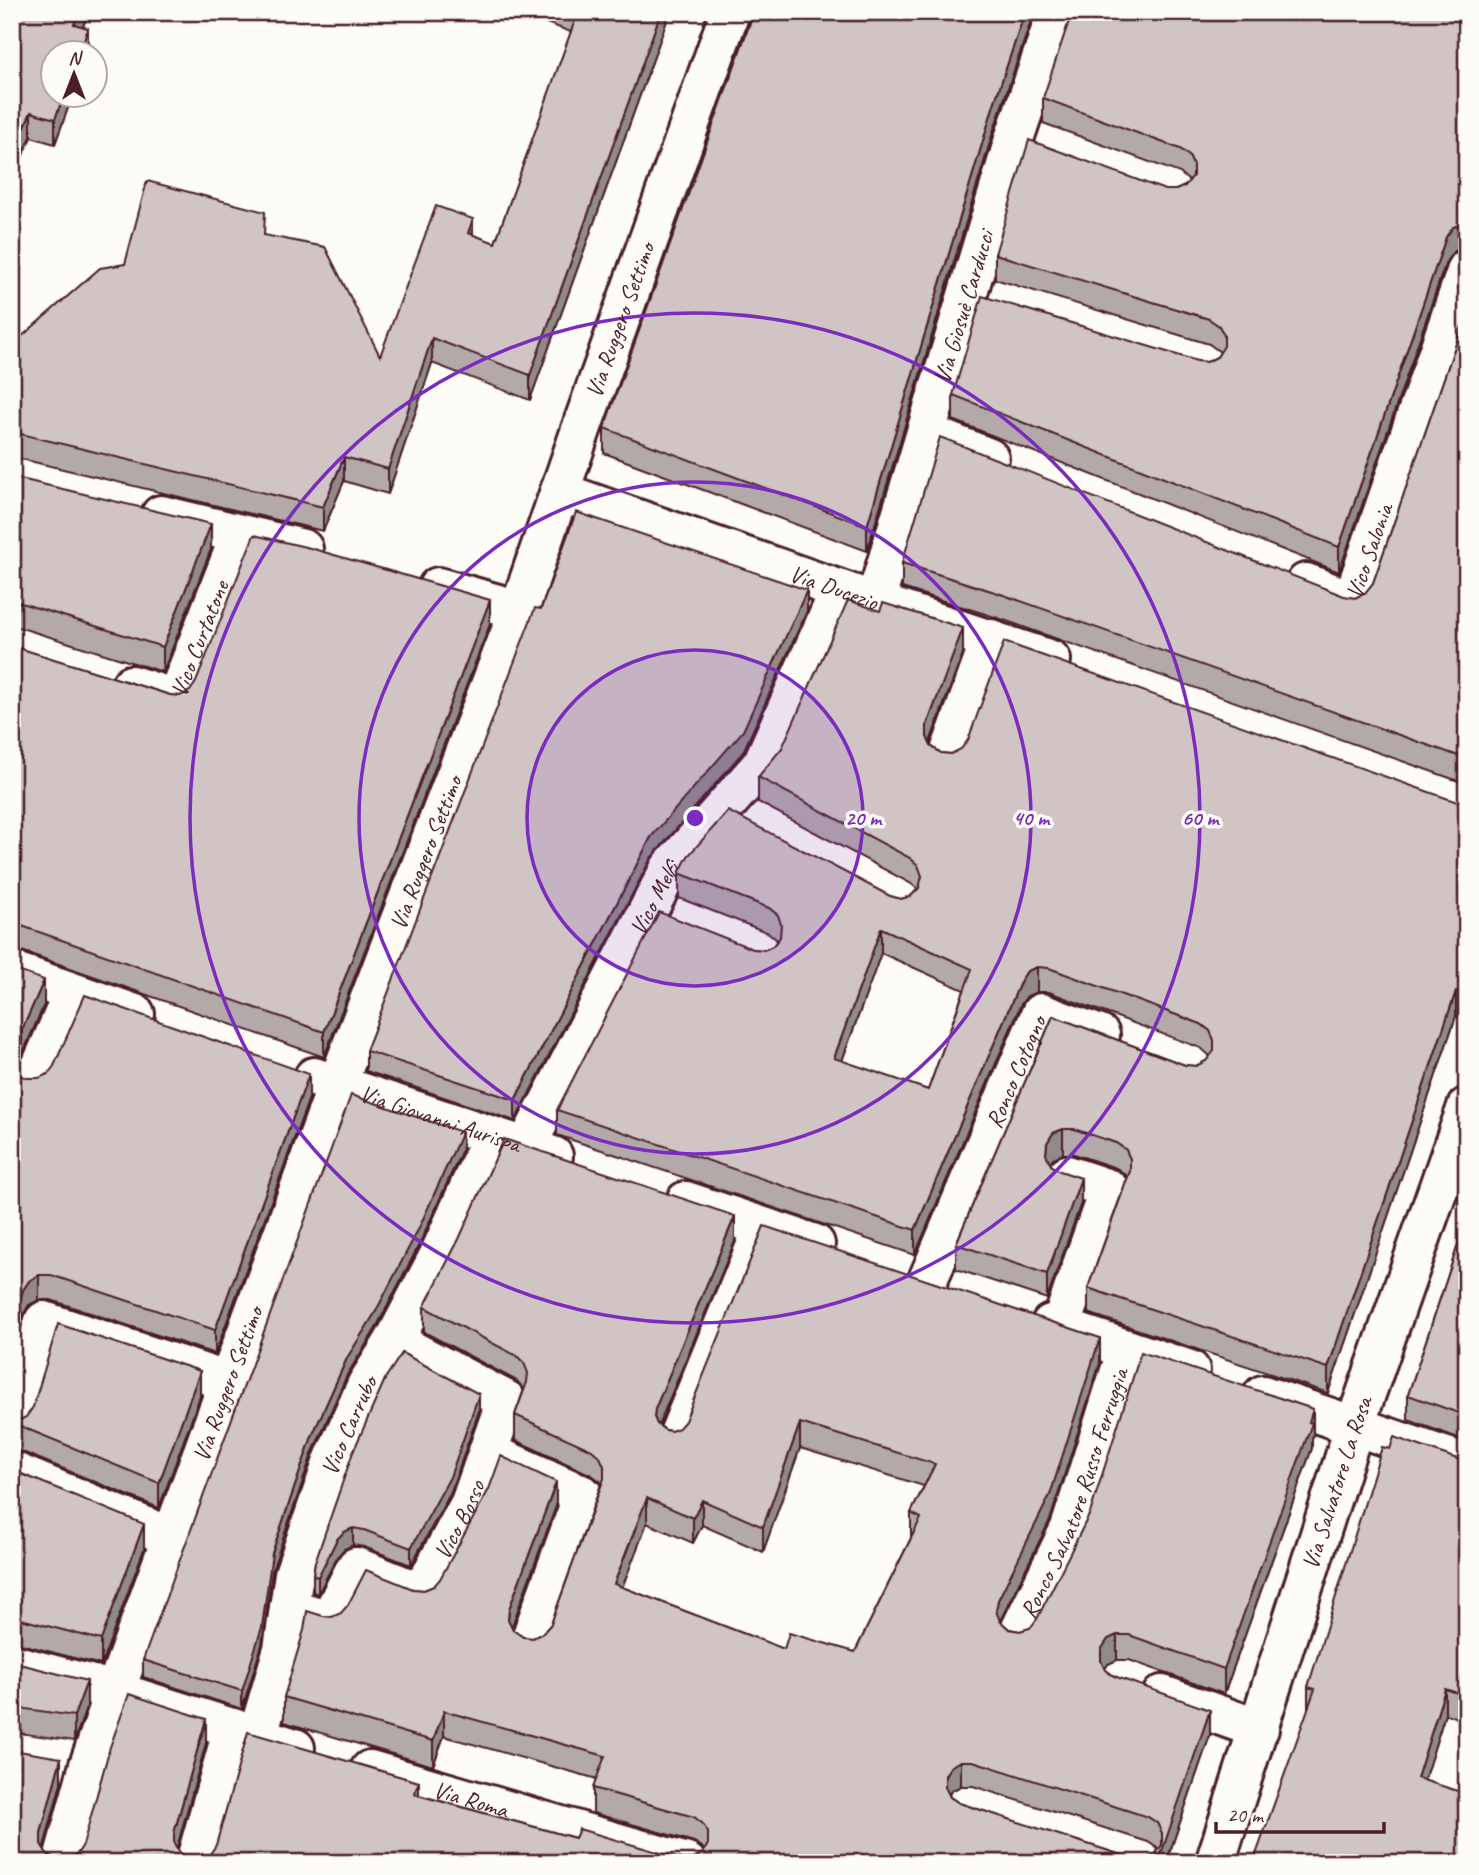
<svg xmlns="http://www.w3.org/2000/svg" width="1479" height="1875" font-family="Caveat,sans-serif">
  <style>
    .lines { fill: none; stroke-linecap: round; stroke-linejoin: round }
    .lane-casing { stroke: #4a1f2b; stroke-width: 32 }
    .street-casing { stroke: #4a1f2b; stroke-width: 44 }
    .secondary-casing { stroke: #4a1f2b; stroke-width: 44 }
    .lane { stroke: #fdfcf7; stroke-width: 26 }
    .street { stroke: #fdfcf7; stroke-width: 38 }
    .secondary { stroke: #fdfcf7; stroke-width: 38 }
    .wall { fill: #b3a9a9; stroke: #4a1f2b; stroke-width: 2; fill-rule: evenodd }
    .shaded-wall { fill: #928a89; stroke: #4a1f2b; stroke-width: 2 }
    .building { fill: #d0c5c4; stroke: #4a1f2b; stroke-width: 2; fill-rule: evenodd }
    .ring { fill: none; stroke: #7b2cbf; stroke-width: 3.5 }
    .labels { text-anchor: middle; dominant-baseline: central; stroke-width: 7; stroke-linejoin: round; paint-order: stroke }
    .street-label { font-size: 24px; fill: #4a1f2b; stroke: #fdfcf7 }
    .centre { fill: #7b2cbf; stroke: #fdfcf7; stroke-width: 3.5 }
    .ring-label { font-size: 21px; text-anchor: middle; font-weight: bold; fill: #7b2cbf; stroke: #fdfcf7; stroke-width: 7; stroke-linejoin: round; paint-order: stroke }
  </style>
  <rect width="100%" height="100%" fill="#fdfcf7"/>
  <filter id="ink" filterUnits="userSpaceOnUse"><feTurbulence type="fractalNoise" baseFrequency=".0143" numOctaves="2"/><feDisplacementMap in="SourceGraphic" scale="14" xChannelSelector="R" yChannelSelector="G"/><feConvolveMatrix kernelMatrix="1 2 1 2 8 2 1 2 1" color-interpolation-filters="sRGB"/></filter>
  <g filter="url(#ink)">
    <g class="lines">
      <defs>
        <path id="lane" d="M670,1440L758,1225"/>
        <g id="street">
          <path d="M926,433L989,458"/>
          <path id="s1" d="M560,492L875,602L1051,660"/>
          <path d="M161,515L303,549"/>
          <path id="s2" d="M1306,583L1352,601L1467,269"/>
          <path d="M438,587L519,610"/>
          <path id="s3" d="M875,602L1015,136L1057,12"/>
          <path id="s4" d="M131,685L176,699L240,535"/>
          <path d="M948,757L991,639"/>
          <path d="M12,1075L34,1082L73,993"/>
          <path id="s5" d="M526,1147L670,868L762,764L840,590"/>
          <path id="s6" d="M927,1282L1041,1013L1100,1035"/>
          <path d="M1060,1327L1109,1189L1067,1175"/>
          <path d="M12,1425L44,1321L229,1382"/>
          <path d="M508,1461L583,1495L530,1641"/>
          <path d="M12,1471L171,1537"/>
          <path id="s7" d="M289,1608L329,1620L356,1567L421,1593L470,1503L506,1400L394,1341"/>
          <path id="s8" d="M1018,1634L1070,1528L1127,1349"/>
          <path d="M1162,1695L1259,1729"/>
          <path id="s9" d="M257,1737L283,1649L294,1574L333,1461L367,1384L394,1341L439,1255L492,1136"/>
          <path d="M62,1863L89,1765L115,1691"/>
          <path d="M195,1863L233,1728"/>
          <path id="s10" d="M1215,1863L1355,1425L1467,1107"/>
        </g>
        <g id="secondary">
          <path d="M12,971L135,1014"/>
          <path id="s11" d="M314,1077L553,1156"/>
          <path d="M686,1201L815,1244"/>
          <path d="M1051,1324L1190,1370"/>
          <path d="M1263,1395L1467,1464"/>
          <path d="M12,1664L115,1691L295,1748"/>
          <path id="s12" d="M115,1691L352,1045L519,610L584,421L730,12"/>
          <path id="s13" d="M370,1770L687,1863"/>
        </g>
      </defs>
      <!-- lane casing -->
      <use href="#lane" class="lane-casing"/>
      <!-- street casing -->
      <use href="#street" class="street-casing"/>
      <!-- secondary casing -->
      <use href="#secondary" class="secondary-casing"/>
      <!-- lane -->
      <use href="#lane" class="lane"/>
      <!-- street -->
      <use href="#street" class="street"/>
      <!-- secondary -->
      <use href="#secondary" class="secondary"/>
    </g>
    <!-- wall -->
    <path class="wall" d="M12,12H89L83,26L88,52L52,94H73L55,144L31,137L12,179Z
      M517,12H670L530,400L432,363L388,494L344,481L323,531L17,458H12V345L125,264L265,235L380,356L473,235L495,243L571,32Z
      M750,12H1034L994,129L867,551L604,453V428L750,21Z
      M1467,12V248L1464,247L1453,252L1446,262L1339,572L953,420V395L1197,361L1207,362L1217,357L1220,352L1209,344L995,279V254L1165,190H1176L1185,186L1189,181L1180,173L1043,123V98Z
      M1467,312V784L998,618L902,588V563L1355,598L1365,593L1373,583Z
      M12,477L211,549L163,672L18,627H12Z
      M541,609L807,611L743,752L651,858L515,1121L366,1071V1051Z
      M490,624L324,1057L19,950H12V646L170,695L180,696Z
      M963,653L930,743L931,746L941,753L1467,803V1019L1456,1016L1328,1393L1088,1313V1288L1127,1178L1126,1175L1116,1168L1074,1154H1063L1053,1158L1050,1163L1081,1203L1047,1299L956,1269V1244L1053,1016L1185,1065L1196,1066L1206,1061L1210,1056L1201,1048L1049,992H1037L1027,996L1021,1004L915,1255L557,1135V1110L753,949L764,950L773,946L777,940L769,933L679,898V873L890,896L901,899L911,896L918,889L910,883L758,802V777ZM881,953L964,990L928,1090L842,1061Z
      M12,969L44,1005L22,1055L12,1054Z
      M28,1078L309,1098L215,1354L51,1300H39L29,1305L23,1315Z
      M462,1150L419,1245L375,1330L347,1375L312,1454L272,1571L262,1644L242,1709L143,1677V1660Z
      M1467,1218V1441L1408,1420V1395Z
      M735,1241L659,1425L665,1430L671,1431L1100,1363L1050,1520L1000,1621L1009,1629L1020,1631L1030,1628L1313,1434L1312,1439V1448L1224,1694L1129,1660H1117L1108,1664L1105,1669L1114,1676L1210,1735L1166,1863H12L61,1783L43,1848L47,1854L57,1859H67L77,1854L206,1743L176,1848L179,1853L190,1859H201L419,1795L575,1838L681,1859H693L703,1853L704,1851L702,1847L694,1842L593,1813V1788L597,1779L444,1736L433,1766L284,1722V1697L323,1616L332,1617L413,1589L424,1590L434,1586L556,1506L512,1627L513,1630L523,1637L533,1638L543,1633L551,1624L601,1484L600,1481L592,1475L515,1440V1415L524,1389L517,1381L424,1332V1307ZM800,1448L924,1486L911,1513V1538L855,1652L784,1649L622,1587L647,1523L693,1543L702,1525L763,1552ZM961,1786H973L1148,1842L1157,1848L1158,1850L1155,1855L1146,1859H1134L959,1803L950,1797L949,1795L951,1791Z
      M200,1396L159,1508L20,1451L12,1450V1421H18Z
      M479,1411L450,1494L411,1565L364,1547L353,1545L344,1549L337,1557L318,1594L313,1592V1575L315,1562Z
      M1390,1449L1467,1460V1721L1445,1714L1424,1780L1467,1863L1308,1708V1687Z
      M12,1470L144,1549L101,1665L17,1643H12Z
      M12,1662L87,1706L74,1741L12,1732Z"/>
    <!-- shaded-wall -->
    <path class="shaded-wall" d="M79,12H89L74,48V24Z
      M661,12H670L530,400V375Z
      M1025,12H1034L994,129L867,551V526L994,104Z
      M88,28V52H80Z
      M64,94H73L55,144V119Z
      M31,112V137L12,179V155Z
      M473,219V244L468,233Z
      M1464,223V247L1453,252L1446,262L1339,572V547L1446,237L1453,227Z
      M432,338V363L388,494V469Z
      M344,457V481L323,531V507Z
      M211,524V549L163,672V647Z
      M807,590V611L743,752L651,858L515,1121V1100L651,837Z
      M490,600V624L324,1057V1032Z
      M963,628V653L927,750V761V725Z
      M881,928V953L834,1083V1058Z
      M1037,967V992L1027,996L1021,1004L915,1255V1230L1021,980L1027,971Z
      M44,980V1005L22,1055V1030Z
      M1456,991V1016L1328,1393V1368Z
      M309,1074V1098L215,1354V1330Z
      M1063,1129V1154L1053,1158L1047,1167L1046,1154L1047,1143L1053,1133Z
      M462,1132V1150L419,1245L375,1330L347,1375L312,1454L272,1571L262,1644L242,1709V1691L272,1553L312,1436L347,1358Z
      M1081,1178V1203L1047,1299V1274Z
      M735,1216V1241L655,1434L654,1417L655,1409Z
      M39,1275V1300L29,1305L23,1315L12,1350V1325L23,1290L29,1281Z
      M1100,1338V1363L1050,1520L998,1625L996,1611L998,1600Z
      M200,1371V1396L159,1508V1483Z
      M479,1394V1411L450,1494L411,1565V1548Z
      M1313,1409V1434L1312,1439V1448L1224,1694V1669Z
      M800,1423V1448L763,1552V1527Z
      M556,1482V1506L509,1634L508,1619L509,1609Z
      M647,1498V1523L614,1609V1584Z
      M702,1500V1525L693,1543V1518Z
      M144,1524V1549L101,1665V1640Z
      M353,1528V1545L344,1549L337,1557L318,1594V1577L337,1539L344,1532Z
      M1117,1635V1660L1108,1664L1101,1674V1650L1108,1639Z
      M87,1681V1706L74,1741V1716Z
      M1445,1689V1714L1417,1803V1778Z
      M1210,1710V1735L1166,1863H1157Z
      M444,1711V1736L433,1766V1741Z
      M206,1719V1743L174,1858V1833Z
      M61,1758V1783L41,1858V1833Z
      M961,1761V1786L951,1791L945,1800V1812V1775L951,1766Z
      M419,1782V1807L414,1794Z"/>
    <!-- building -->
    <path class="building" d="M12,12H79L74,24L88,28L80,52H52V94H64L55,119L31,112L12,155Z
      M578,12H661L530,375L432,338L388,469L344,457L323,507L17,433H12V345L100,268L125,264L147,181L265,212L264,235L325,247L380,356L436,206L473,219L468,233L495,243Z
      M754,12H1025L994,104L867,526L604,428Z
      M1072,12H1467V186L1464,196L1467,197V223H1464L1453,227L1446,237L1339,547L953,395L982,296L1197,361L1207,362L1217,357L1224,346V335L1219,326L1209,319L995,254L1029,140L1165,190H1176L1185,186L1193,176V165L1189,156L1180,149L1043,98Z
      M1467,312V759L998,593L902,563L940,437L1344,596L1355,598L1365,593L1373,583Z
      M12,477L211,524L163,647L18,602H12Z
      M576,512L807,590L743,731L651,837L515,1100L366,1051L535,608L541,609Z
      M254,535L310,548L490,600L324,1032L19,925H12V646L170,695L180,696L190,691L196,682Z
      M848,600L880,611L883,603L963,628L927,725V737L931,746L941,753L951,754L961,749L968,740L1004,642L1460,803H1467V994L1456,991L1328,1368L1088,1288L1130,1171V1159L1126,1150L1116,1143L1074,1129H1063L1053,1133L1047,1143L1046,1154L1051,1165L1060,1171L1081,1178L1047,1274L956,1244L1053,1016L1185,1065L1196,1066L1206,1061L1214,1051V1040L1210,1031L1201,1024L1049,968L1037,967L1027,971L1021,980L915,1230L557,1110L659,912L753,949L764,950L773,946L780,937L781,924L778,915L769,908L679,873L688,856L728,811L890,896L901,899L911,896L919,888L922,876L918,865L910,858L758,777L782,748ZM881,928L972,969L928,1090L834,1058Z
      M12,969L44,980L22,1030L12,1029Z
      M85,995L309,1074L215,1330L51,1275H39L29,1281L23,1290L12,1325V1073L28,1078H39L48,1074L54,1066Z
      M351,1095L462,1132L419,1228L375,1313L347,1358L312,1436L272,1553L262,1627L242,1691L143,1660Z
      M504,1139L735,1216L655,1409L654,1417L657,1424L665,1430L671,1431L679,1428L685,1421L764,1226L1100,1338L1050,1495L998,1600L996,1611L1000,1621L1009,1629L1020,1631L1030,1628L1037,1619L1090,1513L1141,1352L1313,1409L1309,1422L1312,1423L1224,1669L1129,1635H1117L1108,1639L1101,1650V1661L1105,1670L1114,1676L1210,1710L1158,1863H12V1750L61,1758L41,1833V1844L47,1854L57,1859H67L77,1854L83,1845L110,1747L129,1694L206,1719L174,1833V1844L179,1853L190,1859H201L210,1854L216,1845L248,1732L419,1782L414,1794L575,1838L579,1829L681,1859H693L703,1853L708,1844V1832L702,1823L694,1817L593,1788L605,1756L444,1711L433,1741L284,1697L304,1630L307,1611L323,1616L332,1617L341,1613L348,1605L366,1570L413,1589L424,1590L434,1586L440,1579L489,1489L501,1456L556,1482L509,1609L508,1619L513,1630L523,1637L533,1638L543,1633L551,1624L604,1478V1466L600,1457L592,1450L515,1415L527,1382L528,1373L524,1363L517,1356L424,1307L459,1239ZM800,1423L935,1464L911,1513L921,1518L855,1652L789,1633L784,1649L614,1584L647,1498L693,1518L702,1500L763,1527ZM961,1761H973L1148,1817L1157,1823L1162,1833V1845L1155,1855L1146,1859H1134L959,1803L950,1797L945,1787V1775L951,1766Z
      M1467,1218V1416L1408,1395Z
      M58,1324L200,1371L159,1483L20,1426L12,1425V1421H18L26,1417L33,1407Z
      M402,1353L479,1394L450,1477L411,1548L364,1530L353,1528L344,1532L337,1539L318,1577L313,1575L315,1562L353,1452L386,1377Z
      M1394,1437L1460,1460H1467V1696L1445,1689L1417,1778L1467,1794V1863H1253L1315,1689L1308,1687L1382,1447L1390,1449Z
      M12,1470L144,1524L101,1640L17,1618H12Z
      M12,1662L87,1681L74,1716L12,1707Z"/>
  </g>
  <!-- distance rings -->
  <circle cx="695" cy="818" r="168" fill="#7b2cbf" fill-opacity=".12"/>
  <g class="ring">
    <circle cx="695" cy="818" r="168"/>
    <circle cx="695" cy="818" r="336"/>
    <circle cx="695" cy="818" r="505"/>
  </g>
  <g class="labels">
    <!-- street labels -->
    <g class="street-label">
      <text stroke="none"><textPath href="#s3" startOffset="308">Via Giosuè Carducci</textPath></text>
      <text stroke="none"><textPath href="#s12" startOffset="1461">Via Ruggero Settimo</textPath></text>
      <text stroke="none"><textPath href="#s2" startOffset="102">Vico Salonia</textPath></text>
      <text stroke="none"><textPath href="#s1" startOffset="290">Via Ducezio</textPath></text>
      <text stroke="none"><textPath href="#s4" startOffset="112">Vico Curtatone</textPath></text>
      <text stroke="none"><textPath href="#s12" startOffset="894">Via Ruggero Settimo</textPath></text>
      <text stroke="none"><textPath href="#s5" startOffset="280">Vico Melfi</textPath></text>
      <text stroke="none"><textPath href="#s6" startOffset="228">Ronco Cotogno</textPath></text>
      <text stroke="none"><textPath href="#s11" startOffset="133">Via Giovanni Aurispa</textPath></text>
      <text stroke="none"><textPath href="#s12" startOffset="327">Via Ruggero Settimo</textPath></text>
      <text stroke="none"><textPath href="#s9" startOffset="326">Vico Carrubo</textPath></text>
      <text stroke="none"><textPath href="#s10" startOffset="399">Via Salvatore La Rosa</textPath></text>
      <text stroke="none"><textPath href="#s8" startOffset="152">Ronco Salvatore Russo Ferruggia</textPath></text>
      <text stroke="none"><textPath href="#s7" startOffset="254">Vico Bosso</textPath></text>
      <text stroke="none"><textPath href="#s13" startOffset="105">Via Roma</textPath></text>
    </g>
  </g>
  <circle cx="695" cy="818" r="10" class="centre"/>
  <g class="ring-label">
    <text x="863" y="825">20 m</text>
    <text x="1031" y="825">40 m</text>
    <text x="1200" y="825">60 m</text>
  </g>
  <!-- margin -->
  <rect width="1479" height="1875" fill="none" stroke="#fdfcf7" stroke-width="42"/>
  <rect x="21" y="21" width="1437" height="1833" fill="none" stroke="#4a1f2b" stroke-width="2.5" filter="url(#ink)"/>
  <!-- north arrow -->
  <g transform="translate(74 74)"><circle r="33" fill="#fdfcf7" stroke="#b5a4a5" stroke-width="2"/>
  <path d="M0-5L12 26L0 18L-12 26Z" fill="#4a1f2b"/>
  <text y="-10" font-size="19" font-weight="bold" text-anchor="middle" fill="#4a1f2b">N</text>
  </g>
  <!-- scale -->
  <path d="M1216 1822v10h168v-10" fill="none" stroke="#4a1f2b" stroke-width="3.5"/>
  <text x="1227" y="1822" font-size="21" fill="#4a1f2b" stroke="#fdfcf7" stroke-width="5" paint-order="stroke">20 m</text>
</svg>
